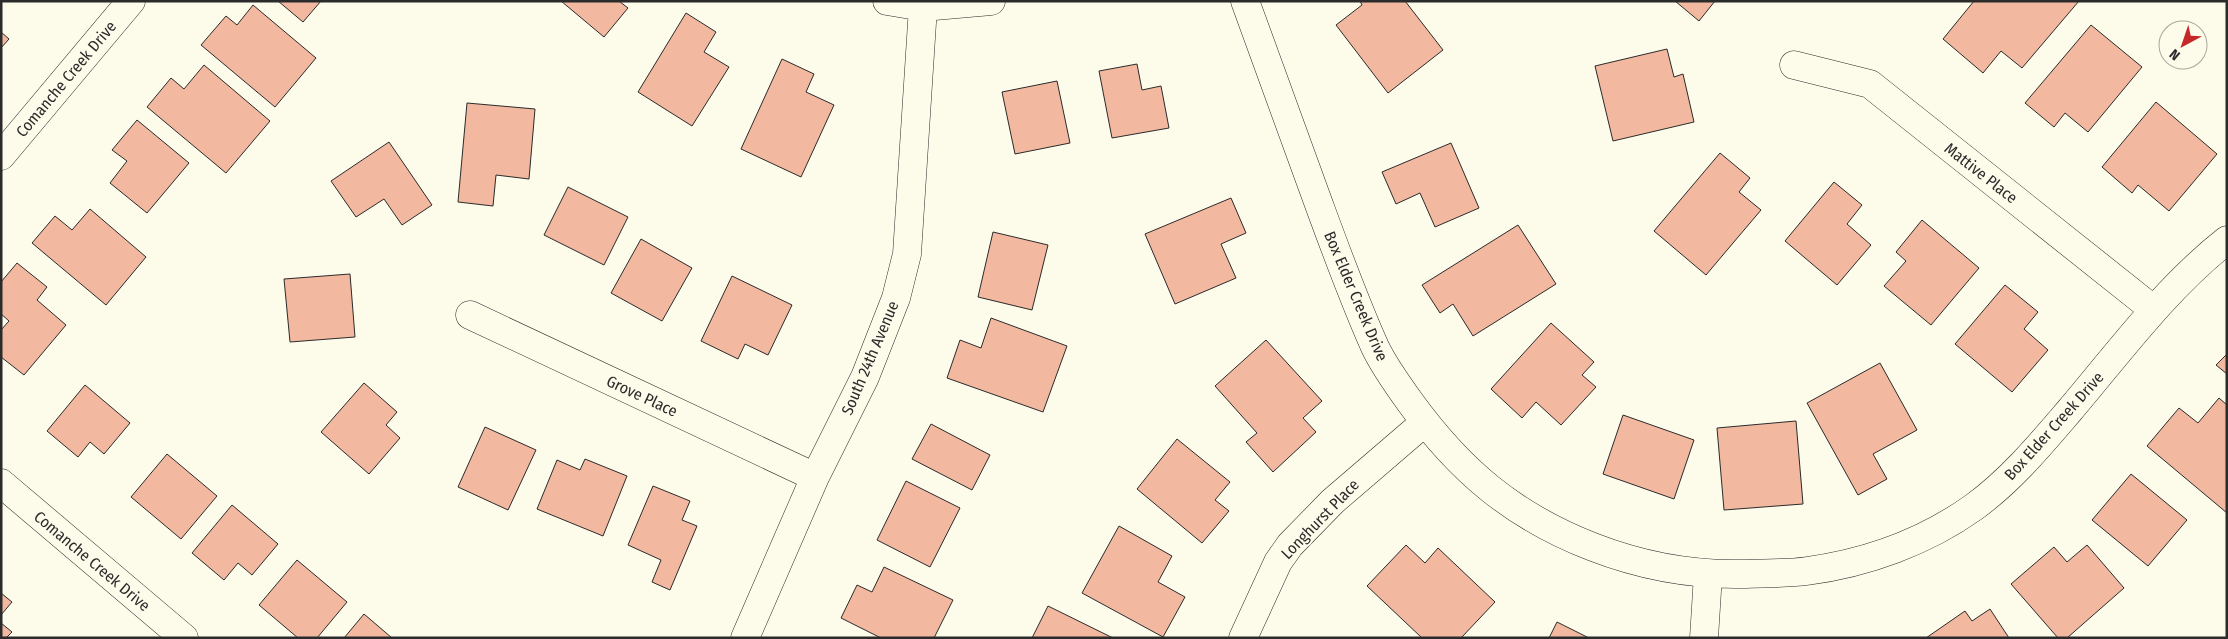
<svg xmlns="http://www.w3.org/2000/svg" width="2228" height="639" font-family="'Fira Sans Condensed',sans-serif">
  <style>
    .building { fill: #f2b8a0; stroke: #2b2b2b }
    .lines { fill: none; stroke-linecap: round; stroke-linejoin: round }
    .minor-casing { stroke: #2b2b2b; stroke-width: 29 }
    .minor { stroke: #fdfbea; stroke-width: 28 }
    .labels { text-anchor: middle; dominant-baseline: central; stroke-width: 4; stroke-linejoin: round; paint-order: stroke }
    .street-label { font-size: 16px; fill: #2b2b2b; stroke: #fdfbea }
  </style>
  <rect width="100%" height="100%" fill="#fdfbea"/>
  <!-- building -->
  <path class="building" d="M278,1H321L303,22Z
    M561,1H619L628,8L604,37Z
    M1360,1H1405L1443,50L1388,93L1336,25L1362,5Z
    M1675,1H1715L1699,21Z
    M1974,1H2079L2022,68L2001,51L1983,73L1943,39Z
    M253,5L316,58L275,107L201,45L226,16L237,25Z
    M686,13L716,32L704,52L729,67L692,126L638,92Z
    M2091,25L2142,67L2088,132L2065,113L2054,127L2025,103Z
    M1,32L9,39L1,48Z
    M1667,49L1674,77L1683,74L1694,122L1613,141L1595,66Z
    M782,59L814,74L806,92L834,105L801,177L741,149Z
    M1137,64L1142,90L1161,86L1169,128L1112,138L1099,71Z
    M204,65L270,121L226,173L147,107L171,78L184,89Z
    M1057,81L1070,143L1015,154L1002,92Z
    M2156,102L2217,154L2169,211L2138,185L2132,193L2102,167Z
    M467,103L535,109L529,179L496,175L493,206L458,202Z
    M137,120L189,163L147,213L110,183L127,161L112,150Z
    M389,142L432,205L402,225L384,199L356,217L331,181Z
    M1451,143L1479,208L1435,227L1420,193L1396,204L1382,172Z
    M1720,153L1750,178L1739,192L1761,210L1706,275L1654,231Z
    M1834,182L1862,205L1847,224L1871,245L1837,285L1785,241Z
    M568,187L628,217L604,265L544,235Z
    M1231,198L1246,233L1221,244L1236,278L1175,304L1145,234Z
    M90,209L146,257L106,305L32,243L55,216L72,230Z
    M1922,220L1979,268L1931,325L1884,286L1906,261L1896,252Z
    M1518,225L1556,284L1473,336L1453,304L1440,313L1422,285Z
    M993,232L1048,245L1032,310L978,297Z
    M641,239L692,268L662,321L611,293Z
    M17,263L47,287L37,300L66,325L24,375L1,357V330L9,321L1,314V282Z
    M350,274L355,337L290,342L284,279Z
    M732,276L792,305L768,355L745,344L738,359L701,341Z
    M2005,285L2038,312L2024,329L2048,350L2012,392L1955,344Z
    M991,318L1067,346L1043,412L947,378L960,340L981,348Z
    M1551,323L1594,362L1582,375L1596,387L1561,425L1536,402L1522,418L1491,389Z
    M1266,340L1322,401L1303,418L1316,432L1273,472L1246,442L1257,433L1215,386Z
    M2227,354V374L2216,365Z
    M1880,363L1917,430L1873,454L1887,479L1858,495L1807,403Z
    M364,383L397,412L386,425L400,438L369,474L321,432Z
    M85,385L130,423L104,454L90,442L78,457L47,431Z
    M2219,398L2227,405V513L2147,446L2179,408L2198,423Z
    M1623,415L1694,440L1674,499L1603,474Z
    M1796,421L1803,504L1724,510L1717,428Z
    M931,424L990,455L972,490L912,459Z
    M485,427L536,450L508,510L458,487Z
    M1177,439L1230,482L1215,500L1229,511L1202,543L1137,489Z
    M167,454L217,496L181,539L131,497Z
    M585,459L627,476L603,536L537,509L557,460L580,470Z
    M2131,474L2187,520L2148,566L2092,520Z
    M906,481L960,508L930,567L877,540Z
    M653,486L690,501L682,520L697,526L670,590L652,582L661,560L628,545Z
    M232,505L278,544L252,575L238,563L224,580L192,553Z
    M1119,526L1172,556L1158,582L1185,597L1163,637L1082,593Z
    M1406,545L1425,563L1438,548L1495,602L1461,638H1422L1367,586Z
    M2087,545L2124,588L2067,638H2058L2011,584L2054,547L2067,562Z
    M297,560L347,602L317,638H298L259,605Z
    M884,567L953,600L934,638H881L841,618L857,585L872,592Z
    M1,593L12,602L1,615Z
    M1048,606L1113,638H1032Z
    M1990,609L2009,638H1926L1965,611L1972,621Z
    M364,614L392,638H344Z
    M1557,622L1589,638H1549Z
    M1,623L12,632L6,638H1Z"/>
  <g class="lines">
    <defs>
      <path id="minor" d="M887,1L923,7L991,1
        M1245,1C1269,67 1293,133 1317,199C1335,248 1353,298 1375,347C1384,366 1397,384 1410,402C1460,471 1513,516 1593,547C1642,566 1689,575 1742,574C1763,573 1785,574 1807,571C1866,563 1925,542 1974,507C2011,480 2040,445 2070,410C2120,351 2166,288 2227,240
        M1794,65L1870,84L2154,310
        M1,156L131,1
        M470,315L815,477
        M1,483L184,638
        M745,638L815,477L865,377L896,298L907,254L923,7
        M1243,638L1278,562L1290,545L1333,501L1425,422
        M1704,638L1708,575"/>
    </defs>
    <!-- minor casing -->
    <use href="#minor" class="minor-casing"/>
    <!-- minor -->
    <use href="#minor" class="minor"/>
  </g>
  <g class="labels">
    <!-- street labels -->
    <g class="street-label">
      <text transform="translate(66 79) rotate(-50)">Comanche Creek Drive</text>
      <text transform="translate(1981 173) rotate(38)">Mattive Place</text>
      <text transform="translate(1356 296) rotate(67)">Box Elder Creek Drive</text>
      <text transform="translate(870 358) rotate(-67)">South 24th Avenue</text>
      <text transform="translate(642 396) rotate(25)">Grove Place</text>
      <text transform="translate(2054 426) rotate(-48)">Box Elder Creek Drive</text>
      <text transform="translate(1320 519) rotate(-46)">Longhurst Place</text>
      <text transform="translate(92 561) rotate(40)">Comanche Creek Drive</text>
    </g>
  </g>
  <!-- border -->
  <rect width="2228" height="639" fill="none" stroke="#2b2b2b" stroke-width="5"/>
  <!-- north arrow -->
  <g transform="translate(2183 45) rotate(220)"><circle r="24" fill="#fdfbea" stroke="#a9a89e"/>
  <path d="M0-4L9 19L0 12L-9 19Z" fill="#c62828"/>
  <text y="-8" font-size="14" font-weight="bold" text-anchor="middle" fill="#2b2b2b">N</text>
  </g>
</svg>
